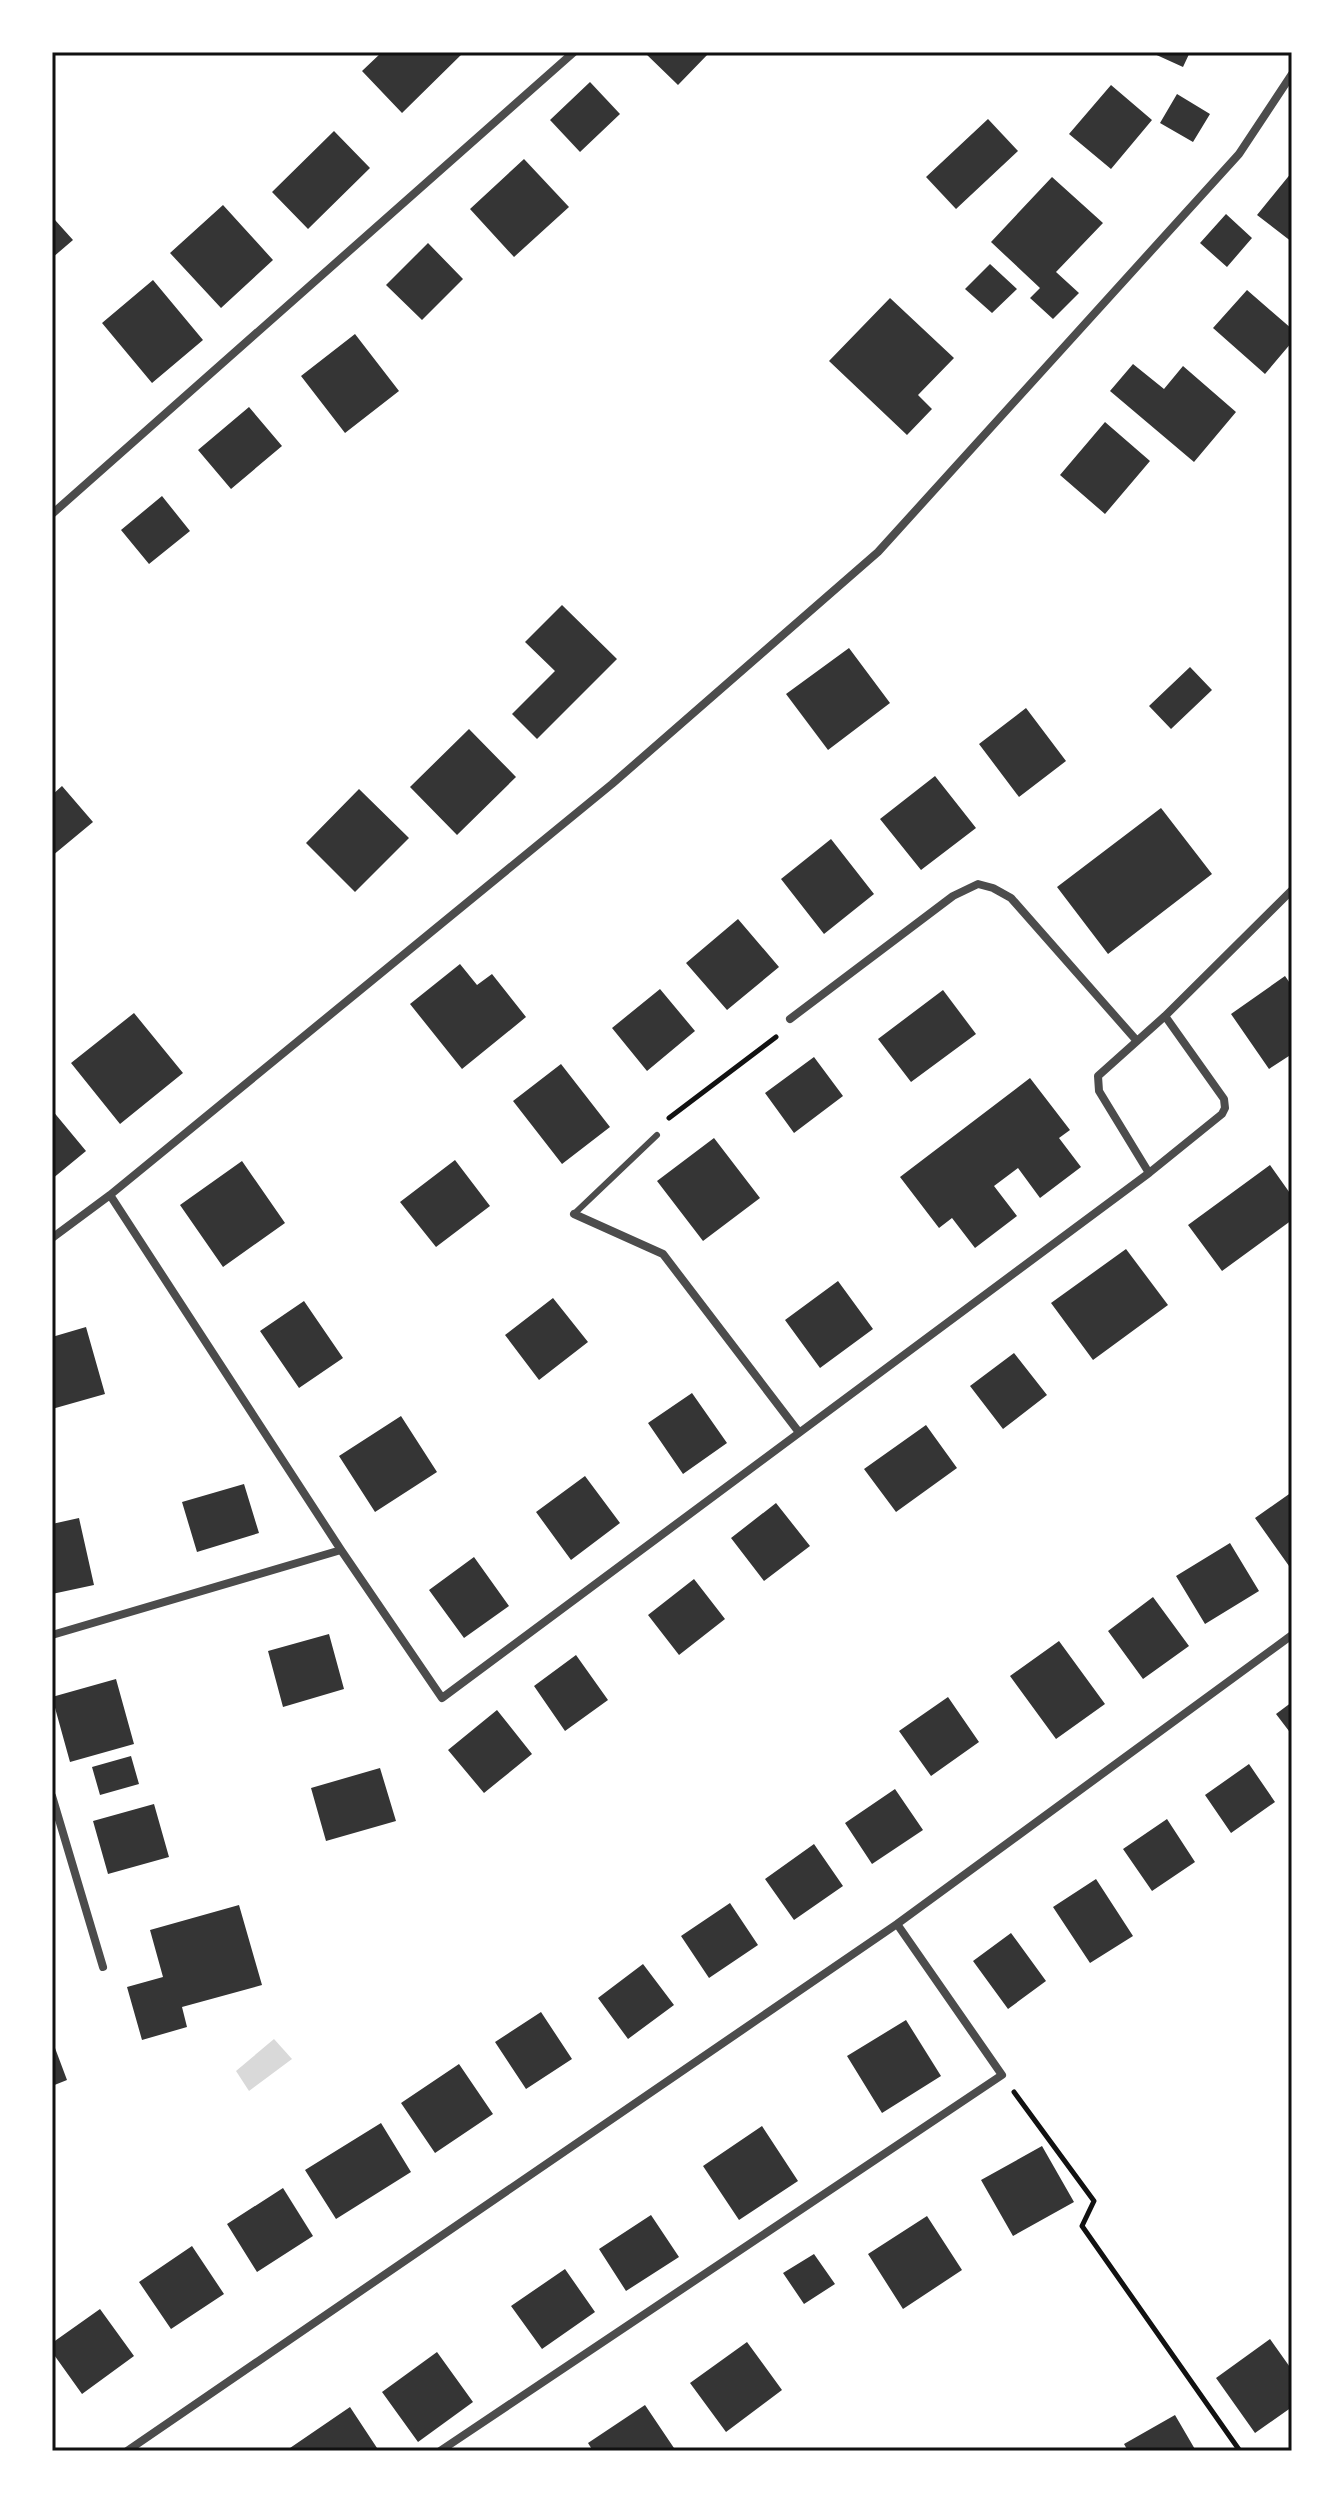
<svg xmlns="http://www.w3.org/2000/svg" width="1344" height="2503" font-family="'Titillium Web',sans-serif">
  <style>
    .water { fill: #d9d9d9 }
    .building { fill: #353535 }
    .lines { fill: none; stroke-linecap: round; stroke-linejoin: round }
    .path { stroke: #111; stroke-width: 5 }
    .service { stroke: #4c4c4c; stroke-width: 6 }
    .minor { stroke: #4c4c4c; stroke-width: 8 }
    .neatline { fill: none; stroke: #111; stroke-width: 3 }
  </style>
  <rect width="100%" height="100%" fill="#fff"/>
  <!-- water -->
  <path class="water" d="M274,2039L292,2059L249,2091L236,2071Z"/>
  <!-- building -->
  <path class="building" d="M382,52H464L402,113L362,71Z
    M644,52H710L678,85Z
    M1150,52H1190L1183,67Z
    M590,82L620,114L580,152L550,120Z
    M1111,85L1152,120L1111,169L1069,134Z
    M1177,94L1210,114L1193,142L1160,123Z
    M988,119L1018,151L956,209L926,177Z
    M334,131L370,168L308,229L272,192Z
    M524,159L569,207L514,257L470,209Z
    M1292,172V242L1257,215Z
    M1052,177L1103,223L1056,272L1079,293L1053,319L1030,298L1040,288L991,242Z
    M223,205L273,260L221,308L170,253Z
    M1226,214L1252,238L1227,267L1200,243Z
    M55,220L73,240L52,258V223Z
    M428,243L463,279L422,320L386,285Z
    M990,264L1017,289L992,313L965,289Z
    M153,280L203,340L152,383L102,323Z
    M1247,290L1292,329V342L1265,374L1213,328Z
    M890,298L954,358L918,395L932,409L907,435L829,361Z
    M355,334L399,391L345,433L301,376Z
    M1133,364L1164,389L1183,366L1236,412L1194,462L1110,391Z
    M249,407L282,446L231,489L198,450Z
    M1105,422L1150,461L1105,514L1060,475Z
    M162,496L190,531L149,564L121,530Z
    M562,605L617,659L537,739L512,714L555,671L525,642Z
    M849,648L890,703L828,750L786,694Z
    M1190,667L1212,690L1171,729L1149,706Z
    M1026,708L1066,761L1019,797L979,744Z
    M469,729L516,777L457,835L410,787Z
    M935,776L976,828L921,870L880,819Z
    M62,786L93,822L52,856V795Z
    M359,789L409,838L355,892L306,843Z
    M1161,808L1212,874L1108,954L1057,887Z
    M831,839L874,894L824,934L781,879Z
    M738,919L779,967L727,1010L686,963Z
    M460,964L477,985L492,974L526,1017L462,1069L410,1004Z
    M1285,976L1292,986V1054L1269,1069L1231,1014Z
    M660,989L695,1031L647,1071L612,1028Z
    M943,990L976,1034L911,1082L878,1039Z
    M134,1013L183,1073L120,1124L71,1063Z
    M814,1057L843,1096L794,1133L765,1093Z
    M561,1064L610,1127L562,1164L513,1101Z
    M1030,1078L1070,1130L1059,1138L1081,1167L1040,1198L1018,1168L994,1186L1017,1216L975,1248L952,1218L939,1228L900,1177Z
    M52,1110L86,1151L52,1179Z
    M714,1138L760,1198L703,1241L657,1181Z
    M455,1160L490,1206L436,1247L400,1202Z
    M242,1161L285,1223L223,1267L180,1205Z
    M1270,1165L1292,1196V1220L1222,1271L1188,1225Z
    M1126,1249L1168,1305L1093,1360L1051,1303Z
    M838,1281L873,1329L820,1368L785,1320Z
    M553,1298L588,1342L539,1380L505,1335Z
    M304,1301L343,1358L299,1388L260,1331Z
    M86,1327L105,1394L52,1409V1337Z
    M1014,1353L1047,1395L1003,1429L970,1386Z
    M692,1393L727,1443L683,1474L648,1423Z
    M401,1416L437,1472L375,1512L339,1456Z
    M926,1425L957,1468L896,1512L864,1469Z
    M585,1476L620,1523L571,1560L536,1512Z
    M244,1484L259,1533L197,1552L182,1502Z
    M1292,1492V1564L1289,1566L1255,1518Z
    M776,1503L810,1546L764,1581L731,1538Z
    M79,1518L94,1585L52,1594V1524Z
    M1230,1543L1259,1591L1205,1624L1176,1576Z
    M474,1557L509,1606L464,1638L429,1590Z
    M694,1579L725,1619L679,1655L648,1615Z
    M1153,1597L1189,1646L1143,1679L1108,1631Z
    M329,1634L344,1689L283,1707L268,1651Z
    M1059,1641L1105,1704L1056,1739L1010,1676Z
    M576,1655L608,1700L565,1731L534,1686Z
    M116,1679L134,1744L70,1762L52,1697Z
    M948,1697L979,1742L931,1776L899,1731Z
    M1292,1702V1735L1276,1714Z
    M497,1710L532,1754L484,1793L448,1750Z
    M131,1756L139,1784L100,1795L92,1767Z
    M1249,1764L1275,1802L1231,1833L1205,1795Z
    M380,1768L396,1821L326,1841L311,1788Z
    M895,1789L923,1830L872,1864L845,1823Z
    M154,1804L169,1857L108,1874L93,1821Z
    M1167,1819L1195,1862L1152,1891L1123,1849Z
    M814,1844L843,1886L794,1920L765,1879Z
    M1096,1879L1133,1936L1090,1963L1053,1907Z
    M730,1903L758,1945L709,1978L681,1936Z
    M239,1905L262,1985L182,2007L187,2027L142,2040L127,1987L163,1977L150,1930Z
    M1011,1933L1046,1981L1008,2009L973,1961Z
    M643,1964L674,2005L628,2039L598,1998Z
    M541,2012L572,2059L526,2089L495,2042Z
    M906,2020L941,2076L882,2113L847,2056Z
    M52,2040L67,2080L52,2086Z
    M459,2064L493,2114L435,2153L401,2103Z
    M381,2123L411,2172L336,2219L305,2170Z
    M762,2126L798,2181L739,2220L703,2166Z
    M1042,2146L1074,2202L1013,2236L981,2180Z
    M283,2188L313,2236L257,2272L227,2224Z
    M651,2215L679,2257L626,2291L599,2249Z
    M927,2216L962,2270L903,2309L868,2254Z
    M192,2246L224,2294L171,2329L139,2282Z
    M814,2254L835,2284L804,2304L783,2273Z
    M565,2269L595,2312L542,2349L511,2306Z
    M100,2309L134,2356L82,2394L52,2352V2343Z
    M1270,2339L1292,2370V2407L1255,2433L1216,2378Z
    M747,2342L782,2390L726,2432L690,2383Z
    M437,2352L473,2402L418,2442L382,2392Z
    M645,2405L676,2451H593L588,2443Z
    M350,2407L379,2451H292L290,2448Z
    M1175,2415L1196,2451H1128L1124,2444Z"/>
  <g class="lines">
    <!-- path -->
    <path class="path" d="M669,1118L776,1037
      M1014,2092L1094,2201L1082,2226L1240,2451"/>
    <!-- service -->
    <path class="service" d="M574,1214L657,1135"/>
    <!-- minor -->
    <path class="minor" d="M52,514L574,52
      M790,1019L953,896L978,884L993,888L1011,898L1137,1041
      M1149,1173L1099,1091L1098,1076L1165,1016L1292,890
      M110,1195L341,1550L442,1698L1149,1173L1222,1114L1225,1108L1224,1099L1165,1016
      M574,1214L663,1254L798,1431
      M52,1238L110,1195L612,784L878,552L1239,154L1292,74
      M52,1635L341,1550
      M52,1796L103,1967
      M127,2451L897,1924L1292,1635
      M440,2451L1002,2075L897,1924"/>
  </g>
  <!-- border -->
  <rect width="1344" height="2503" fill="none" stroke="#ffffff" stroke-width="108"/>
  <rect x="54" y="54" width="1236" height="2395" class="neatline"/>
</svg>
